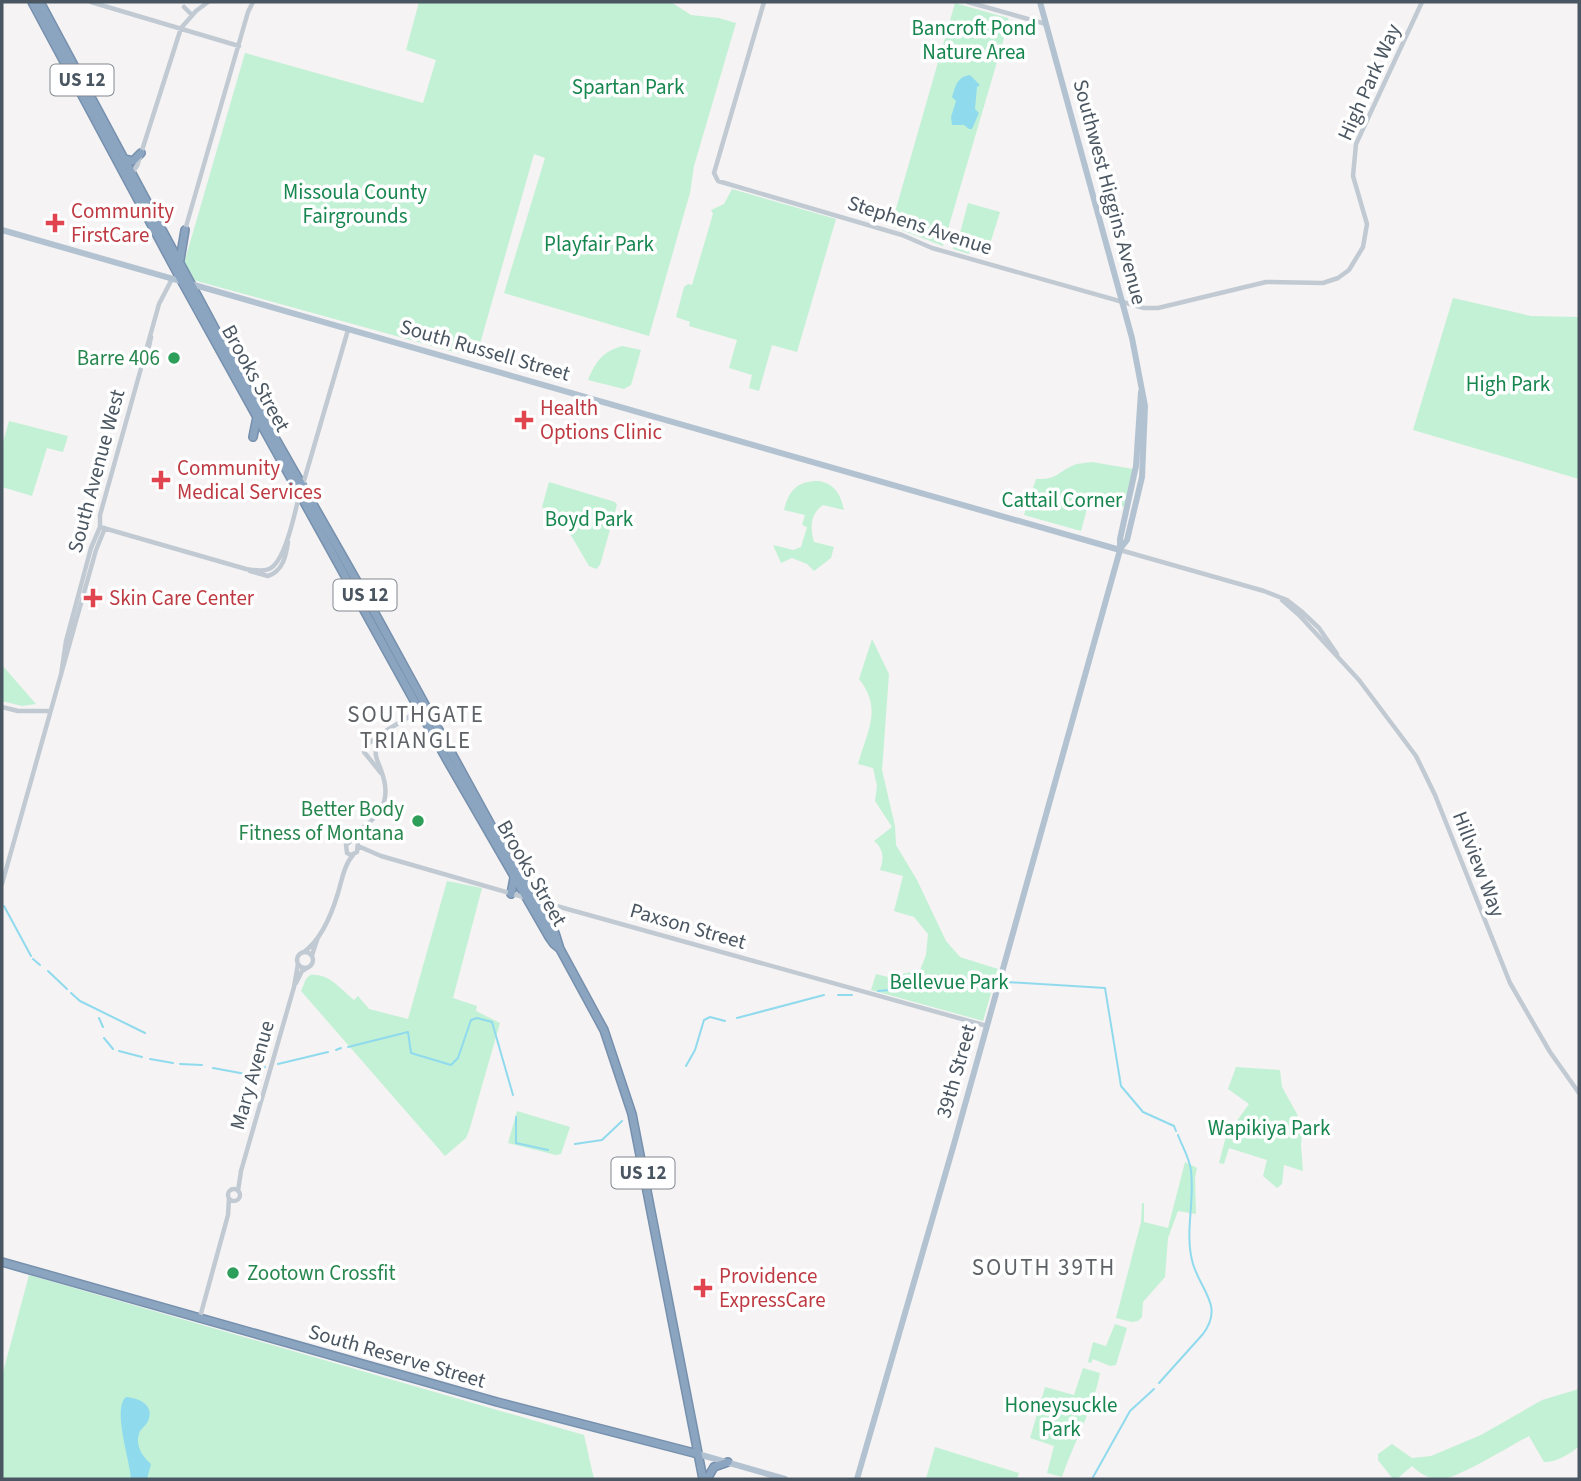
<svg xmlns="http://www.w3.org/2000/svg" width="1581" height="1481" font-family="'Source Sans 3',sans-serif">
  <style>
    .green { fill: #c3f1d5 }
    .water { fill: #90daee }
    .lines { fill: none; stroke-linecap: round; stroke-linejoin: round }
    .stream { stroke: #90daee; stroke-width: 2 }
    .highway-casing { stroke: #7690ad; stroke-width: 10 }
    .minor { stroke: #c1cad2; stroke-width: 4.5 }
    .major { stroke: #b3c2d1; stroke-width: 6 }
    .highway { stroke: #8ba5c1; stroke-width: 7 }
    .health-dot { fill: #e0444e; stroke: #fff; stroke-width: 2.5 }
    .leisure-dot { fill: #2e9e5b; stroke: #fff; stroke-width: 2.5 }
    .labels { text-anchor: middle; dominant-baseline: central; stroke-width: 7; stroke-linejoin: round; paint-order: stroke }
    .shield { fill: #fff; stroke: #808990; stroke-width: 2 }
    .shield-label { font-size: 19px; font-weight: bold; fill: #4a5661 }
    .park-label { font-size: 21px; fill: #17864f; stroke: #fff }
    .street-label { font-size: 21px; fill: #4a5661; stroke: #fff }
    .health-label { font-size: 21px; fill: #be3a42; stroke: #fff; text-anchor: start }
    .leisure-label { font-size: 21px; fill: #27864d; stroke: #fff; text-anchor: end }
    .neighbourhood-label { font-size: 23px; letter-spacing: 2px; fill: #5f6368; stroke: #fff }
  </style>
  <rect width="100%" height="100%" fill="#f5f3f3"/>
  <!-- green -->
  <path class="green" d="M419,2H671L691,15L719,18L736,23L694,166L690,193L649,336L504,293L545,158L534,154L476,358L193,280L185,266V260L245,53L423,103L436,60L406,50Z
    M955,3L1008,18L1009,21L943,246L891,226Z
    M732,189L836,219L797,352L772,345L759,391L749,388L752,375L729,368L737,340L689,326L690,322L676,317L684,287L688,284L692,285L713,214L711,210L724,204Z
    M968,203L1000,212L989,247L972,243L969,254L953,249L955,236L960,233Z
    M1453,298L1531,316L1579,317V479L1413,430Z
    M622,346L641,350L631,385L624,389L588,380C596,361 602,352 622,346Z
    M9,421L68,436L63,452L47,448L32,496L2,487V446Z
    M1092,462L1133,469L1125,507L1090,498L1081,531L1024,515L1036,479C1058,480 1057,472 1074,465C1079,463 1087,463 1092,462Z
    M819,481C835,484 841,495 844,510L823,505C810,514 810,528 814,542L834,547L831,558L814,571L807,564L792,558L781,563L773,545L793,550L801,547L807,527L802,525L805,515L784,510C789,490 797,481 819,481Z
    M549,482L615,502L617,505L600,565L596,569L589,566L569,532L542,507Z
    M872,639L889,674L882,770L895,826L896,845L917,880L946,941L960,957L998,969L983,1021L871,990L876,974L888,977L920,970L926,955L928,934L914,917L894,911L903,876L880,870C884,859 884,849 874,841L892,827L875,801L877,786L873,768L858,764C867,731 883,709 859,679Z
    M2,665L36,704L22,706L2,701Z
    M447,881L482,888L453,998L477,1006L476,1011L500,1023L469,1131L466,1138L445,1156L301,991L306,979L310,975C330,973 340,989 354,1000L358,996L369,1009L408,1019Z
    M1236,1067L1280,1070L1282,1087L1297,1114L1302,1130L1301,1146L1303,1171L1284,1165L1282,1184L1277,1188L1263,1176L1267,1160L1229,1148L1224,1164L1219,1163L1226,1136L1249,1104L1228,1089Z
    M517,1111L570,1127L561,1154L556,1155L508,1143Z
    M1185,1162L1197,1168L1195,1178L1196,1214L1178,1211L1168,1238L1165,1277L1143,1302L1142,1317L1138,1321L1132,1322L1116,1318L1141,1222L1142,1203H1144V1222L1168,1228Z
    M29,1275L584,1435L594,1479H2V1376Z
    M1115,1324L1127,1328L1116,1365L1110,1366L1093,1359L1091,1363L1088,1362L1093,1342L1106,1346Z
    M1083,1368L1100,1373C1093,1410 1074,1442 1062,1477L1047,1473L1054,1446L1030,1438L1045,1387L1074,1395Z
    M1579,1389V1446C1570,1454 1557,1462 1544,1462L1529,1436C1512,1445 1458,1478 1443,1479C1431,1480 1420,1474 1412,1466L1397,1479H1393L1378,1460V1454L1392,1444L1412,1458L1431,1456L1481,1435L1542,1400Z
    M935,1447L1019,1473L1017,1479H926Z"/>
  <!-- water -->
  <path class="water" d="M970,75L980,85L977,87L975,109L979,113L972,129H969L964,125H952L951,117L956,101L952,97C956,85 957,77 970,75Z
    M126,1397C139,1398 155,1405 148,1421C146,1426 140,1429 139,1434C135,1446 143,1457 151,1464L147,1479H131C130,1460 112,1409 126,1397Z"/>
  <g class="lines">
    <!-- stream -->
    <path class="stream" d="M4,906L31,956
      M33,959L40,965
      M48,971L67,989
      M1007,982L1105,988L1121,1086L1143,1112L1174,1126L1176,1131
      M878,991L990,982
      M71,993L80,1001L145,1033
      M838,995H852
      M99,1018L103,1027
      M737,1018L824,995
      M104,1038L113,1049
      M348,1047L408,1032L411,1053L451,1065L458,1058L471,1020L477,1018L492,1022L513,1095
      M336,1050L341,1048
      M119,1051L142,1057
      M150,1059L173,1063
      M180,1064L202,1065
      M278,1064L328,1052
      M686,1066L695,1050L704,1020L710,1017L725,1021
      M213,1068L251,1075
      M257,1070L265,1067
      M516,1117V1143L548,1150
      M575,1144L602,1140L622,1121
      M1159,1383L1203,1334C1224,1306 1201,1291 1193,1264C1184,1233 1195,1202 1191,1171C1190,1159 1182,1146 1178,1135
      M1092,1479L1130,1411L1154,1389"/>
    <defs>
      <path id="highway" d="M32,2L181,280L447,760L549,937L554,944L560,949
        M40,2L249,392L371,606L509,858L555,933L560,949L604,1030L632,1114L703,1479
        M82,80L98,87
        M124,159L133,161L141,153
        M180,260L185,230
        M262,413L267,398
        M253,437L257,417
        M511,894L514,878
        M2,1262L497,1402L698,1454
        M707,1479L714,1467L728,1462"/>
    </defs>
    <!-- highway casing -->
    <use href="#highway" class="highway-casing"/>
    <!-- minor -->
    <path class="minor" d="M91,2L239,46
      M764,2L714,173L718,181L902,235L932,248L1144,308H1158L1266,282L1323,283L1338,278L1349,270L1363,247L1367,224L1353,176L1356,144L1422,2
      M968,2L1046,24
      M184,7L192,15
      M132,173L137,166L181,28L196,11L208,2
      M185,230L248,12L253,2
      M131,359L144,354
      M149,363L146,360L151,337
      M303,484L348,330
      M100,527L246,569C253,570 262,572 269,569C285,563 295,512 299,496
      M1120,550L1264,591L1287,600L1301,611L1319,628L1337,654
      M250,571L268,576C283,571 286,556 288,542
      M1282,600L1299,615L1359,680L1416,756L1435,795L1510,983L1550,1052L1579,1093
      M61,675L66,641L91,548L100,527V515L159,304L172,279
      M2,707L18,711H50
      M381,773L364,752L365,746L384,732L420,710
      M369,824L358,842L357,852L351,855L347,853L346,845C353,840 358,832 365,826C386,810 390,794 381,770C379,763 374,757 376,749C378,742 384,737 388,731
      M358,846L381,856L527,898
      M2,884L96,550L105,528
      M535,900L987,1026
      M297 960a8 8 0 1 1 16 0a8 8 0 1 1-16 0Z
      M304,952C322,939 332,913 338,893C342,880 344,865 353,855
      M312,955L318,937
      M296,983L302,971L307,968
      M228 1195a6 6 0 1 1 12 0a6 6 0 1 1-12 0Z
      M238,1191L241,1171L294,987L298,964
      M200,1317L228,1215L229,1199"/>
    <!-- major -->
    <path class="major" d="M1040,2L1132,338L1145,406L1142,477L1127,540L1120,549
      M2,230L1120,550
      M698,1454L785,1479
      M857,1479L954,1144L1120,550V539L1136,466L1141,392"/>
    <!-- highway -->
    <use href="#highway" class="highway"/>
  </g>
  <!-- markers -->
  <g class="health-dot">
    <path d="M51.5 212.5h7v7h7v7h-7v7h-7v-7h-7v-7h7z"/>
    <path d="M520.5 409.5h7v7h7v7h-7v7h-7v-7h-7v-7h7z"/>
    <path d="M157.5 469.5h7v7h7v7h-7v7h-7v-7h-7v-7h7z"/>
    <path d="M89.5 587.5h7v7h7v7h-7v7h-7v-7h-7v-7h7z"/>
    <path d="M699.5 1277.5h7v7h7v7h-7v7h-7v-7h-7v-7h7z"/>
  </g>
  <g class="leisure-dot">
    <circle cx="174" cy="358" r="7"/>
    <circle cx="418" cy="821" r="7"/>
    <circle cx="233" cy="1273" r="7"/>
  </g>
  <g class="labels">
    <!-- shield labels -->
    <g class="shield">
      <rect x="50.5" y="64.5" width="63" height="31" rx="5"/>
      <rect x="333.5" y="579.5" width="63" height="31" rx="5"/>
      <rect x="611.5" y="1157.5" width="63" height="31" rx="5"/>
    </g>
    <g class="shield-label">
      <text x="82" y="80">US 12</text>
      <text x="365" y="595">US 12</text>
      <text x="643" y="1173">US 12</text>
    </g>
    <!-- park labels -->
    <g class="park-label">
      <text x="974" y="28">Bancroft Pond<tspan x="974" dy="24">Nature Area</tspan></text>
      <text x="628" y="87">Spartan Park</text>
      <text x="355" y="192">Missoula County<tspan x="355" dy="24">Fairgrounds</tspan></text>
      <text x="599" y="244">Playfair Park</text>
      <text x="1508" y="384">High Park</text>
      <text x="1062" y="500">Cattail Corner</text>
      <text x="589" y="519">Boyd Park</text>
      <text x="949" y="982">Bellevue Park</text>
      <text x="1269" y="1128">Wapikiya Park</text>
      <text x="1061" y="1405">Honeysuckle<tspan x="1061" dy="24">Park</tspan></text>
    </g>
    <!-- street labels -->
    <g class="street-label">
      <text transform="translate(1369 82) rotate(-66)">High Park Way</text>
      <text transform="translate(1110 192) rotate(75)">Southwest Higgins Avenue</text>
      <text transform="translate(920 225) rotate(18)">Stephens Avenue</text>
      <text transform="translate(485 350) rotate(16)">South Russell Street</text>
      <text transform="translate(256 378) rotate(61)">Brooks Street</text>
      <text transform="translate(96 471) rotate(-75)">South Avenue West</text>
      <text transform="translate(1479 864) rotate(69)">Hillview Way</text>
      <text transform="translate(532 873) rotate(60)">Brooks Street</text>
      <text transform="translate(688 926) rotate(16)">Paxson Street</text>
      <text transform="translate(956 1071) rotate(-74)">39th Street</text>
      <text transform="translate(252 1075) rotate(-74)">Mary Avenue</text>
      <text transform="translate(397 1356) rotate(16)">South Reserve Street</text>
    </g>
    <!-- health labels -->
    <g class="health-label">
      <text x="71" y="211">Community<tspan x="71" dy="24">FirstCare</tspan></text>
      <text x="540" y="408">Health<tspan x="540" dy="24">Options Clinic</tspan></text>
      <text x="177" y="468">Community<tspan x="177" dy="24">Medical Services</tspan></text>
      <text x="109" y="598">Skin Care Center</text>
      <text x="719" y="1276">Providence<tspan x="719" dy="24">ExpressCare</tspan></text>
    </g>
    <!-- leisure labels -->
    <g class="leisure-label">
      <text x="160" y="358">Barre 406</text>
      <text x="404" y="809">Better Body<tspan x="404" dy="24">Fitness of Montana</tspan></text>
      <text x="247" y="1273" text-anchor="start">Zootown Crossfit</text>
    </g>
    <!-- neighbourhood labels -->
    <g class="neighbourhood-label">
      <text x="416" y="714">SOUTHGATE<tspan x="416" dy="26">TRIANGLE</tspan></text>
      <text x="1044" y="1267">SOUTH 39TH</text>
    </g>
  </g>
  <!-- border -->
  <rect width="1581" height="1481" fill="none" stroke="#4a5661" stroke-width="7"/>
</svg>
